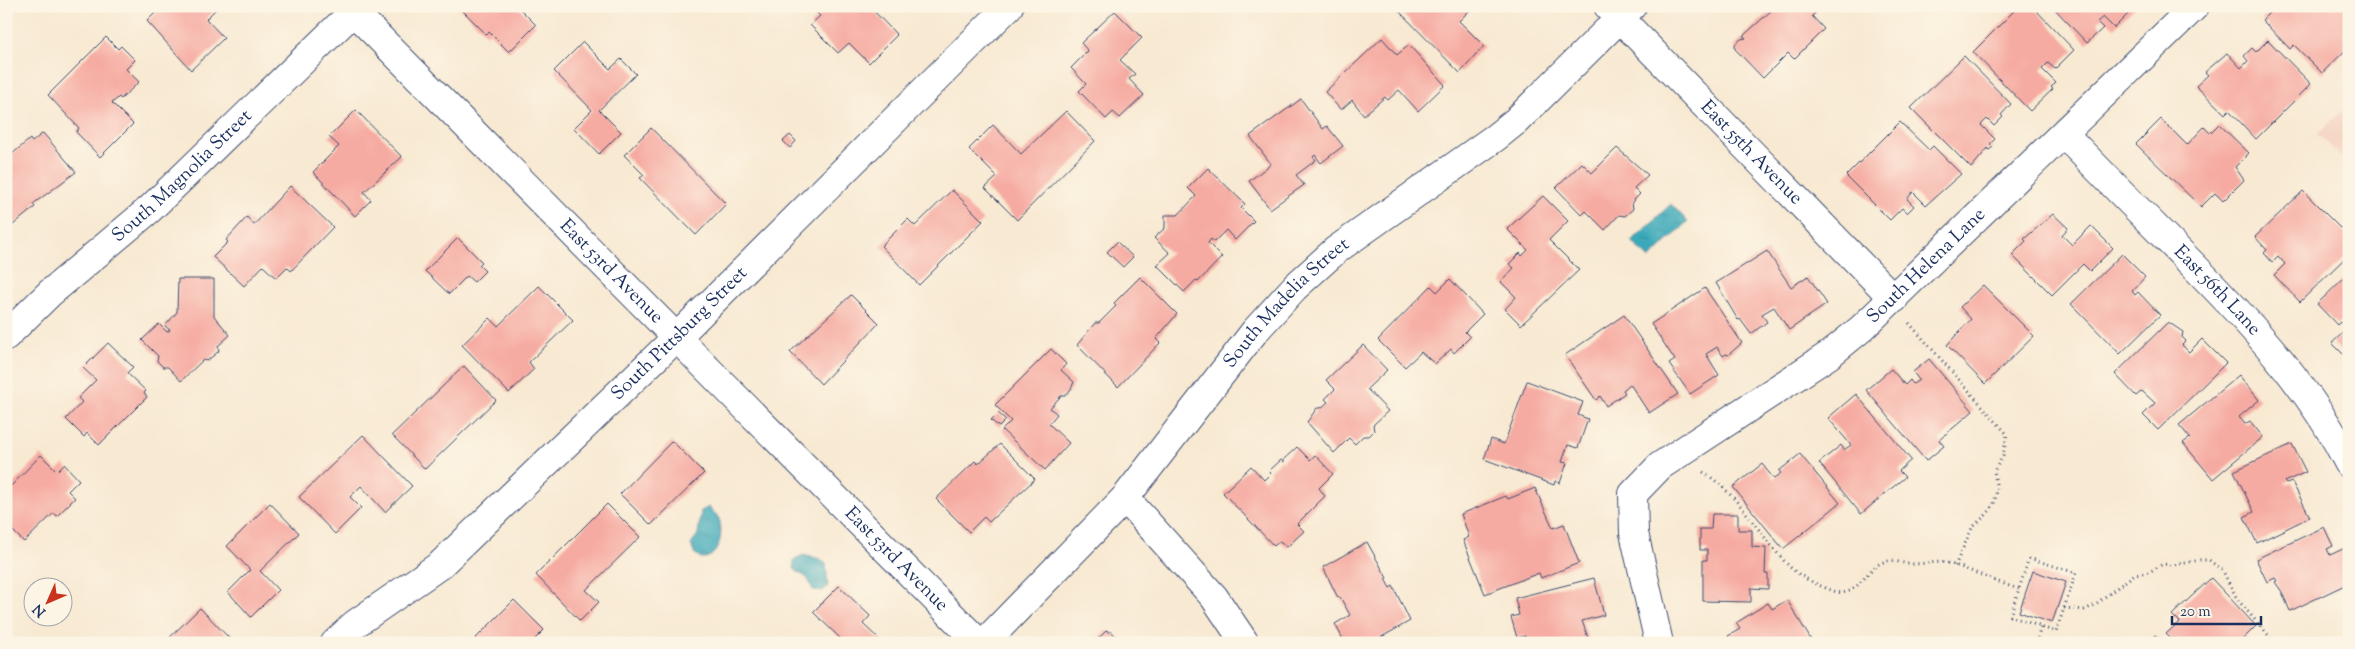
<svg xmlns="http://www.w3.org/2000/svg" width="2355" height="649" font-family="'Sorts Mill Goudy',serif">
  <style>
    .built { fill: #f5d3c2 }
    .water { fill: url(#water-ripples); stroke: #2b6c8c }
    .building { fill: #f6aba2 }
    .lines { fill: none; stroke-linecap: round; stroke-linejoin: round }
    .minor-casing { stroke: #3c4b6f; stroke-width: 30 }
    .path { stroke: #3c4b6f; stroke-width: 3; stroke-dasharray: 1 4; stroke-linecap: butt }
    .minor { stroke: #fff; stroke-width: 28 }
    .labels { text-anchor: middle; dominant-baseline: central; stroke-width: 5; stroke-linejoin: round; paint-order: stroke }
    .street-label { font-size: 19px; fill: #1b2f5e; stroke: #fcf5e5 }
  </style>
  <defs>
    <pattern id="water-ripples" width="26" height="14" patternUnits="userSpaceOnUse" patternTransform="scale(1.25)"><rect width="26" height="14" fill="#3ba9b9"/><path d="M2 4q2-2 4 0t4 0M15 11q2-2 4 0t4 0" fill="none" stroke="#318a9a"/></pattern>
  </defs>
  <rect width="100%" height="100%" fill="#fcf5e5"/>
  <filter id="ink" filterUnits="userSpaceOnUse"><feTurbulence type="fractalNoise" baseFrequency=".02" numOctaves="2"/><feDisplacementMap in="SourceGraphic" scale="10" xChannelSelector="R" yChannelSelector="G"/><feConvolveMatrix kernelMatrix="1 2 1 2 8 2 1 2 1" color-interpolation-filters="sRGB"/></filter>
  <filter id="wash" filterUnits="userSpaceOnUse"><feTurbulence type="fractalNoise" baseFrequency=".0096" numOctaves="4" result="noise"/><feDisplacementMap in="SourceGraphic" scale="20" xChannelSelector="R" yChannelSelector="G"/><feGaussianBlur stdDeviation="1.12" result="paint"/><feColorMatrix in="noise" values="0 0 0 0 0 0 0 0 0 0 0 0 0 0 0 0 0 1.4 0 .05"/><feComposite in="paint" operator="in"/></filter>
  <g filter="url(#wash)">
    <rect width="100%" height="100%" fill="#f8e9d2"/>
    <!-- built -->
    <path class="built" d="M2349,104V164L2318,134Z"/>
    <!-- water -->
    <path class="water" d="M1671,204L1688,222L1649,259L1632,241Z
      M709,507C712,512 717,514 719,519C724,533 719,560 701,558L694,553L691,545L698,534L701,511Z
      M803,555L821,559L826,564L828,586L823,591L813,590C811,586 810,582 807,578C800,572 790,572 795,559Z"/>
    <g id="blocks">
      <!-- building -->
      <path class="building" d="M162,6H219L206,19L224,38L191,70L147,21Z
        M458,6H517L536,25L509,52L489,32L487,35Z
        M810,6H869L897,35L869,63L849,43L838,53L810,25L820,16Z
        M1394,6H1474L1459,21L1484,46L1460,73Z
        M1769,6H1810L1816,12L1812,16L1824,29L1794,59L1788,53L1763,78L1735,49V44L1741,39L1746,38L1743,36L1772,10Z
        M2019,6H2032L2074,50L2055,69L2048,63L2042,69L2056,83L2051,87L2053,89L2030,111L1973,52Z
        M2052,6H2136L2114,28L2103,17L2097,22L2103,28L2087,43Z
        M2273,6H2349V47L2322,73L2294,45L2290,49L2262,20L2273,9Z
        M1115,11L1142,38L1120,60L1135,74L1129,79L1144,95L1120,118L1113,112L1106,119L1079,91L1086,84L1071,68L1088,51L1081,43Z
        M106,37L118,49L121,46L135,60L126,69L139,82L121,99L119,97L112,103L133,124L100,157L76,132L79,128L48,95Z
        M1382,38L1397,55L1409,45L1445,85L1418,111L1399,90L1388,100L1385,97L1364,115L1352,100L1341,110L1325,92Z
        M2268,40L2311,84L2256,139L2229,110L2225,114L2196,86L2208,75L2205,72L2227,53L2241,68L2248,61L2244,56L2252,48L2256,52Z
        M583,42L610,69L621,59L636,74L599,110L621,132L599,154L574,128L592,110L554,71Z
        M1964,56L2011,104L2001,115L2003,117L1994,126L1987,119L1981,125L1995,139L1990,144L1993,147L1989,150L1988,148L1971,168L1911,108Z
        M1301,99L1323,129L1327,126L1343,146L1321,163L1315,155L1313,157L1316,160L1296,175L1304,185L1270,209L1249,181L1271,164L1250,136Z
        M356,110L402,157L364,192L371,200L355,216L313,172L339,146L329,137Z
        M1066,111L1095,141L1017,220L985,188L997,177L969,149L993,125L1021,154Z
        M2161,119L2187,145L2204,127L2210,133L2219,124L2249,153L2235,167L2244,180L2223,201L2215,193L2201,207L2136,144Z
        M1900,122L1929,150L1933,146L1961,174L1926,205L1913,192L1907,199L1914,206L1907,213L1902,208L1890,220L1846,176Z
        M651,128L726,204L696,235L640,178L644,175L624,155Z
        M43,133L76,172L33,204L35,207L8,229L6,227V159L30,139L32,142Z
        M790,135L796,141L790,148L783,141Z
        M1617,148L1648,175L1634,188L1640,194L1632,202L1633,209L1625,216L1619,215L1605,230L1586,211L1582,215L1556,188L1582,163L1592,173Z
        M1208,168L1245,204L1241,208L1254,221L1235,240L1226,230L1214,242L1211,239L1208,243L1222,257L1198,282L1196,280L1184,292L1157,265L1170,253L1154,238L1165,228V215H1178L1196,196L1188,188Z
        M290,186L333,227L291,271L287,267L276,278L263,266L244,286L213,257L228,242L226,240L247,217L254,225Z
        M952,190L983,221L919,285L881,246L908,219L915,226Z
        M2303,191L2349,237V254L2300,302L2274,275L2285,264L2278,256L2272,262L2264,253L2267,250L2255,237Z
        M1543,196L1568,221L1549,240L1579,270L1521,325L1505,309L1516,297L1501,282L1514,268L1509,264L1520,253L1522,256L1528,250L1507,229Z
        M2053,214L2068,228L2062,235L2072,245L2091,226L2113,248L2090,271L2083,264L2052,295L2012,255L2026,241L2024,239Z
        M458,238L482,262L479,265L485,271L474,282L467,276L449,294L425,271Z
        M1117,242L1133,257L1123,267L1107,252Z
        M1767,251L1791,287L1808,276L1827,304L1789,330L1774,307L1762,314L1767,322L1751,334L1740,319L1738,320L1716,283Z
        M2122,254L2145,277L2132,291L2135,295L2138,292L2160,315L2120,354L2071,304Z
        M2349,273V360L2332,343L2347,329L2340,322L2337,325L2317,304Z
        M1140,277L1177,314L1156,339L1160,343L1118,387L1077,345L1095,323H1099L1116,306L1114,303Z
        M178,279H214V316L230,335L218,346L219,351L207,361L203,360L181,381L168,367H163L157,361L158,356L142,340L159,324L167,332L170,330L165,326L177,312Z
        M1450,279L1483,314L1465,332L1470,337L1454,353L1451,349L1435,364L1421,352L1405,367L1378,340L1431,286L1437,292Z
        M1983,285L2034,336L1985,384L1947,345L1971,319L1960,307Z
        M539,286L573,320L529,362L534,369L509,393L462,345L490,318L498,326Z
        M1705,288L1742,343L1728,355L1726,354L1723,356L1717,347L1706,354L1719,375L1690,394L1669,364L1675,360L1651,324Z
        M851,295L879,323L821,384L790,352Z
        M1624,315L1678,394L1649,413L1630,384L1623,390L1625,393L1606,406L1600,396L1596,400L1565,355Z
        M2168,322L2183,332L2182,337L2186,341L2182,345L2189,352L2202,339L2226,363L2158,430L2143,415L2155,403L2142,391L2136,396L2115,374Z
        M108,343L133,367L127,373L146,391L144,393L147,397L99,445L87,433L84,437L66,419L82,402L78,398L96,380L83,368Z
        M1363,345L1387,370L1367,389L1388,411L1373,425L1374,431L1369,436H1363L1355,444L1349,438L1334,453L1307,422L1317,408H1321L1328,402L1325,399L1335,389L1326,380Z
        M1051,349L1066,364L1061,370L1074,382L1071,389L1065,396H1061L1050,408L1057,414L1049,424L1069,443L1045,470L1002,430L1011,421L995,405Z
        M1929,359L1973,411L1939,440L1944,446L1926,461L1866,390L1891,369L1905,385L1910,380L1913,384L1919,380L1913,372Z
        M464,366L496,400L425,469L392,435Z
        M2239,375L2259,400L2239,417L2245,424L2250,421L2263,437L2213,479L2183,443L2190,438L2179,425Z
        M1527,381L1583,402L1578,415L1588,419L1578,448L1568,445L1562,462L1567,463L1560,483L1555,481L1554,485L1484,459L1491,439L1504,444Z
        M1856,394L1911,460L1899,471L1905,477L1861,514L1819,463L1841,445L1844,450L1851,445L1828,418Z
        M998,413L1006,420L999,427L991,420Z
        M363,435L412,486L385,512L361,486L350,497L361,508L335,534L299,497Z
        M672,441L704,473L651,525L620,494Z
        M1000,444L1035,479L989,522L984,517L969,532L936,499L975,461L978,464Z
        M2292,444L2306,472L2284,482L2286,484L2292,482L2310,517L2257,543L2244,517L2254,512L2234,471Z
        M1297,447L1310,460L1315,455L1333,474L1319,488L1325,496L1297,524L1304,531L1287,547L1280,541L1274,546L1223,493L1251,466L1264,480L1271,473L1269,471L1281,460L1284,462V459Z
        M1800,454L1840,503L1783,549L1733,487L1762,464L1774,479L1781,473L1779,471Z
        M41,455L57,471L64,464L79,480L68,491L75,498L57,516L54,513L24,542L6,524V482L11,486Z
        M1535,488L1553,528L1564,524L1579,563L1541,578L1539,573L1485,594L1463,540L1469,537L1461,514L1506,496L1508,499Z
        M270,503L299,533L260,571L278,590L251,617L228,592L250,570L227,546Z
        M607,504L640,537L586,590L599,602L580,621L536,575Z
        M1712,514H1738V530H1752V547L1766,548L1765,574H1768V589L1751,588V602L1703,601V560H1707V550H1700V529H1711Z
        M2324,527L2333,546L2327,549L2330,555L2345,548L2349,556V583L2290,611L2282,592L2275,582L2277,581L2275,578L2267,582L2256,559Z
        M1367,542L1387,578L1385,579L1390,588L1393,586L1410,621L1371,643H1345L1335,624L1350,615L1340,597L1338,598L1323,567Z
        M2033,571L2066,582L2052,623L2019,612Z
        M1594,578L1604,615L1582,621L1590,643H1526L1525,636L1517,638L1511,617L1519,615L1515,598Z
        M2211,578L2256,626L2239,643L2232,639L2228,643H2175L2166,634L2179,622L2172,615Z
        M839,586L870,616L863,624L883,643H835L840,638L813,612Z
        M514,600L544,630L531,643H471Z
        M1787,600L1813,643H1732L1728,636L1740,629L1736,623L1768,603L1772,609Z
        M200,608L231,640L228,643H164Z
        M1107,630L1109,633L1111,631L1122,643H1094Z
        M2155,635L2163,643H2147Z"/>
    </g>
  </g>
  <g filter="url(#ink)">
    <use href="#blocks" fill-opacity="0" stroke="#3c4b6f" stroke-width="1"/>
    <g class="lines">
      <defs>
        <g id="minor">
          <path id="s1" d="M348,6L979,643"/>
          <path id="s2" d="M1608,6L1894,299"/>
          <path id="s3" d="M2064,134C2106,178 2149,221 2192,264C2252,325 2310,387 2349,464"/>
          <path id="s4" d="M6,336L50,293L150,209L353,12"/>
          <path d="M1125,498L1214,597L1245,643"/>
          <path id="s5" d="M335,643L355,624L440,565L676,338L1009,6"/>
          <path id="s6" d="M984,643L1125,498L1255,331L1295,287L1336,250L1496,137L1516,121L1632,6"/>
          <path id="s7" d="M1659,643L1634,533L1633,494L1660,466L1829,355L1862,328L2195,6"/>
        </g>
      </defs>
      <!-- minor casing -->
      <use href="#minor" class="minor-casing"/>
      <!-- path -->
      <path class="path" d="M1909,323L2007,434L2003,456L1994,471L1997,490L1994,504L1988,513L1972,528L1955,566
        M1703,472C1739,494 1759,535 1788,565C1798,576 1819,586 1834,591C1860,601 1866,561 1890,561C1898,561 1905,564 1913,564C1926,564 1938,560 1951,564C1974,571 1996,582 2019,589
        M2029,558L2076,573L2056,632L2010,616Z
        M2064,608L2084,610L2093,606L2135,574L2149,572L2163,564L2174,565L2200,560H2209L2223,571L2237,599L2275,643
        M2036,643L2041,627"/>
      <!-- minor -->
      <use href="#minor" class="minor"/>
    </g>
  </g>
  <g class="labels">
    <!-- street labels -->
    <g class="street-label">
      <text stroke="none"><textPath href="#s2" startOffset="205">East 55th Avenue</textPath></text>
      <text stroke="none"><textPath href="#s4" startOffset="238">South Magnolia Street</textPath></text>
      <text stroke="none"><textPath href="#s7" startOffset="525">South Helena Lane</textPath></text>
      <text stroke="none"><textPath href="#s1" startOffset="374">East 53rd Avenue</textPath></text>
      <text stroke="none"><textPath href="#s3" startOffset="219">East 56th Lane</textPath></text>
      <text stroke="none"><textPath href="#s6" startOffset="456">South Madelia Street</textPath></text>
      <text stroke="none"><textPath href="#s5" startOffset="464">South Pittsburg Street</textPath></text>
      <text stroke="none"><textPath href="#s1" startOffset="779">East 53rd Avenue</textPath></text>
    </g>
  </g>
  <!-- margin -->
  <rect width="2355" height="649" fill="none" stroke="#fcf5e5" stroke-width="25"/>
  <!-- north arrow -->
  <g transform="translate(48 602) rotate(225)"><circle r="24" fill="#fcf5e5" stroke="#a2a6af"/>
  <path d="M0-4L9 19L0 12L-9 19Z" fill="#c8321e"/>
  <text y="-8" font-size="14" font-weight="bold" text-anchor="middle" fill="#1b2f5e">N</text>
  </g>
  <!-- scale -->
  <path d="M2172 616v8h89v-8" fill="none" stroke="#1b2f5e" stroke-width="2.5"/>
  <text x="2180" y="616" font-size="15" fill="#1b2f5e" stroke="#fcf5e5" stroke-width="4" paint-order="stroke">20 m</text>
</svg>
